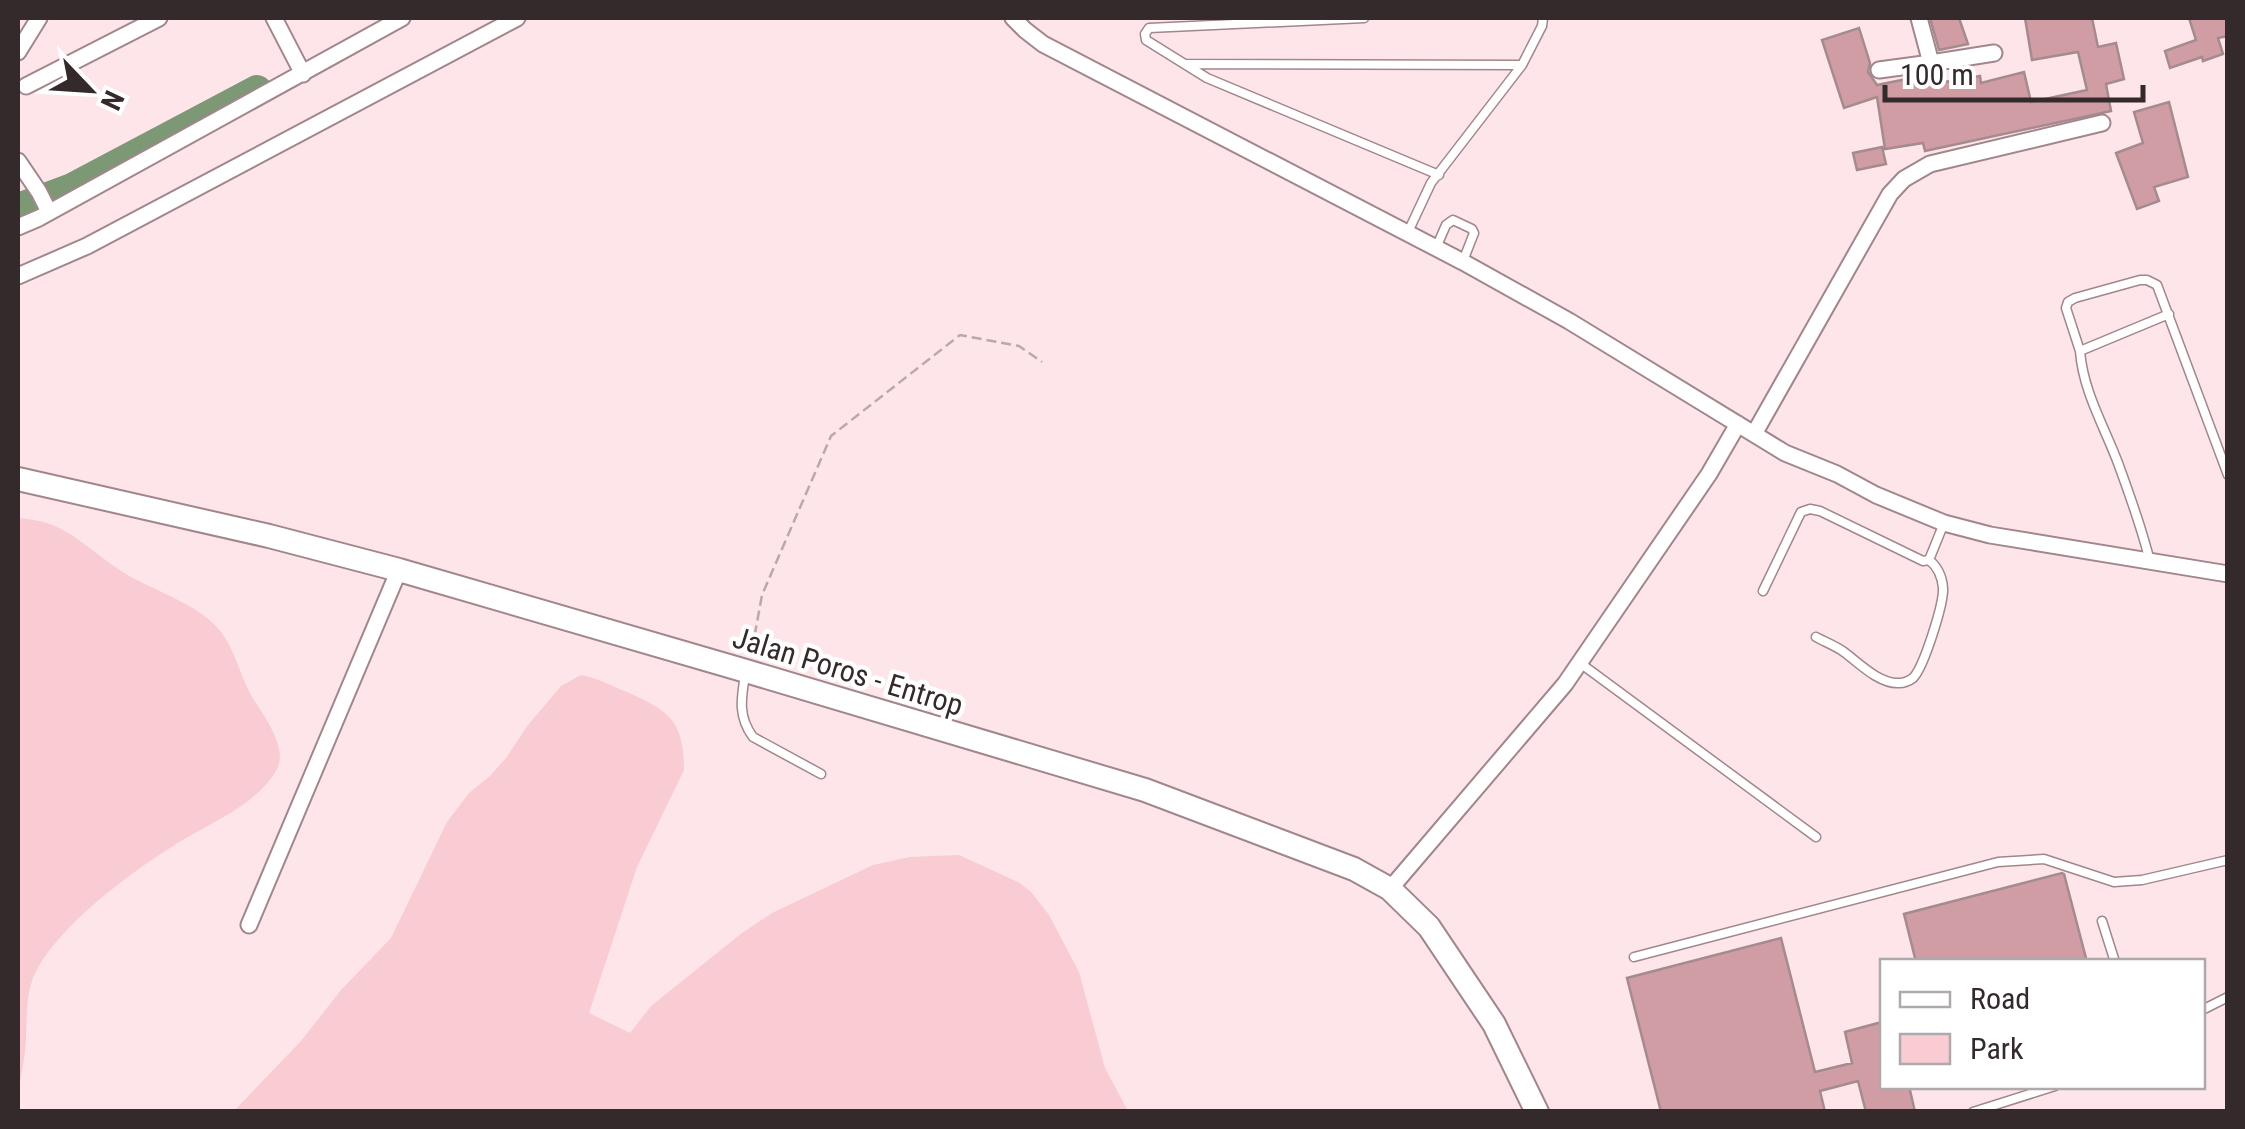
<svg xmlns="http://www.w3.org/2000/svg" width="2245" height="1129" font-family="'Roboto Condensed',sans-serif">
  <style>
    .green { fill: #f9cbd3 }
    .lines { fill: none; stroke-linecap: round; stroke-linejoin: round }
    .river { stroke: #7c9874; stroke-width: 30 }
    .building { fill: #d09da5; stroke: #a58a8e; stroke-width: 2.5 }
    .lane-casing { stroke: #a1868b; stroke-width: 11 }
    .street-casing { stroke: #a1868b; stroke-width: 19 }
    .secondary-casing { stroke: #a1868b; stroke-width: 26 }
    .path { stroke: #bca8ab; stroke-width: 2.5; stroke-dasharray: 10 5; stroke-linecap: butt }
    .lane { stroke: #fff; stroke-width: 8 }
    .street { stroke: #fff; stroke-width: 15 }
    .secondary { stroke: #fff; stroke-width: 22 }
    .labels { text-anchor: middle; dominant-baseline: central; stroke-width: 9; stroke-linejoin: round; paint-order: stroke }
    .street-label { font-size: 30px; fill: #34292b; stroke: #fff }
  </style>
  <rect width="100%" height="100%" fill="#fde5e9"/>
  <!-- green -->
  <path class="green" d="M18,518C30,519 43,521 55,526C83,539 104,562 131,577C159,592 201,606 221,632C237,653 240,678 254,700C265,717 288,749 277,769C261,799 222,818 193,834C145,861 51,928 32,981C26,999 27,1015 26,1034C26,1054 21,1074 18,1094Z
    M581,675C597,678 612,686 627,692C669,711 684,720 684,770L637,867L589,1013L630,1033L651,1006L742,933L772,913L873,865L910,857L959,855L1020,883L1031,892L1049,915L1079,972L1105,1068L1128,1111H234L301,1041L341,990L391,938L447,822L469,793L490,776L506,758L528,725L561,686Z"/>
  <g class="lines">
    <!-- river -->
    <path class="river" d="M18,208L72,188L257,90"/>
  </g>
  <!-- building -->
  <path class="building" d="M1930,18H1959L1968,44L1939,50Z
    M2025,18H2092L2098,47L2116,43L2124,79L2106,84L2111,111L1925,151L1923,143L1885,149L1877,97L1844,108L1822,40L1859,28L1870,63L1868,72L1877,85L1931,74L1933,84L1980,76L1981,83L2024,72L2031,102L2087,90L2078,52L2032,60Z
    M2189,18H2228V36L2218,38L2223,54L2203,61L2202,57L2170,68L2165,51L2196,40Z
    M2169,102L2188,177L2154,187L2159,201L2137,209L2116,153L2143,143L2134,112Z
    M1882,147L1886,164L1857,170L1853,153Z
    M2062,873L2064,874L2087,962H1916L1904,914Z
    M1781,938L1815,1072L1852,1063L1845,1032L1882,1022V1086H1909L1915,1112H1866L1858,1081L1820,1091L1825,1112H1661L1627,978Z"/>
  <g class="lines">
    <defs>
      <path id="lane" d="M1364,18L1149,28L1145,34L1146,40L1207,78L1439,175
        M1186,64L1522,65
        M1408,232L1431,183L1522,65L1542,26L1543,18
        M1436,248L1446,225L1453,220L1472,229L1474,233L1463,261
        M2169,314L2080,351L2066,308L2068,302L2075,298L2140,280H2147L2157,285L2228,475
        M2080,351C2083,391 2104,426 2118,463C2130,496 2142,528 2150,562
        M1763,591L1801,512L1810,509L1820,511L1923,561L1929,560L1944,523
        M1816,637C1825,642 1836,646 1844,652C1859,663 1879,684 1899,683C1904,683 1909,681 1913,678C1924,667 1944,603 1943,588C1942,576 1938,567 1929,560
        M1580,663L1816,837
        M745,675C741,699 738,717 753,737L821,774
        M2102,921L2115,962
        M1634,957L1998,862L2044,859L2114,882L2142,880L2228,860
        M2202,1010L2228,997
        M1973,1112L2055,1086"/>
      <path id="street" d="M274,18L303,74
        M1013,18L1025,30L1043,44L1463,262L1569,321L1785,453L1837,474L1876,495L1944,523L1990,535L2228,574
        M1919,18L1931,63L1994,53
        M18,52L39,18
        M1879,70L1931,63
        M26,86L159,18
        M18,161L39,192L49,212
        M18,227L39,218L402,18
        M18,276L87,246L517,18
        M1754,434L1890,194L1904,179L1930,164L2102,123
        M1390,889L1565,684L1709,474L1738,424
        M249,925L399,570"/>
      <path id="secondary" d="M18,479L269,536L399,570L746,671L1145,790L1354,869L1390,889L1429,927L1494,1024L1537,1112"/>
    </defs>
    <!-- lane casing -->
    <use href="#lane" class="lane-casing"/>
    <!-- street casing -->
    <use href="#street" class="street-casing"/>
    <!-- secondary casing -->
    <use href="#secondary" class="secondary-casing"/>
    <!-- path -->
    <path class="path" d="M752,650L762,595L831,436L960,335L1019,346L1042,362"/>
    <!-- lane -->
    <use href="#lane" class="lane"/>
    <!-- street -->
    <use href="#street" class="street"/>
    <!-- secondary -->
    <use href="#secondary" class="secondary"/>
  </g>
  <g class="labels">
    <!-- street labels -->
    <g class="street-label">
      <text transform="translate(848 671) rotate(17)">Jalan Poros - Entrop</text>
    </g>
  </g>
  <!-- border -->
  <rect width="2245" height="1129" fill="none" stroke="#34292b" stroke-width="40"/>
  <!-- legend -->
  <rect x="1880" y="959" width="325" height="130" fill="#ffffff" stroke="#aea9aa" stroke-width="2.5"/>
  <rect x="1900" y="992" width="50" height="15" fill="#ffffff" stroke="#aea9aa" stroke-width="2.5"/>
  <text x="1970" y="1009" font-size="30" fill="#34292b">Road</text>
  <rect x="1900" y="1034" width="50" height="30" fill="#f9cbd3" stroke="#aea9aa" stroke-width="2.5"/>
  <text x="1970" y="1059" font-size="30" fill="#34292b">Park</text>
  <!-- north arrow -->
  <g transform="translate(90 90) rotate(115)" stroke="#ffffff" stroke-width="8" paint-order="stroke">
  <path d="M0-8L18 38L0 25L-18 38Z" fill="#34292b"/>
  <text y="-15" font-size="28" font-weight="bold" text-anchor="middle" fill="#34292b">N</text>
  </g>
  <!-- scale -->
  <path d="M1885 85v15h258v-15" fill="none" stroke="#34292b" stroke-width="5"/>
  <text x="1900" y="85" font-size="30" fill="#34292b" stroke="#ffffff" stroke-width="8" paint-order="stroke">100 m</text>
</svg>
